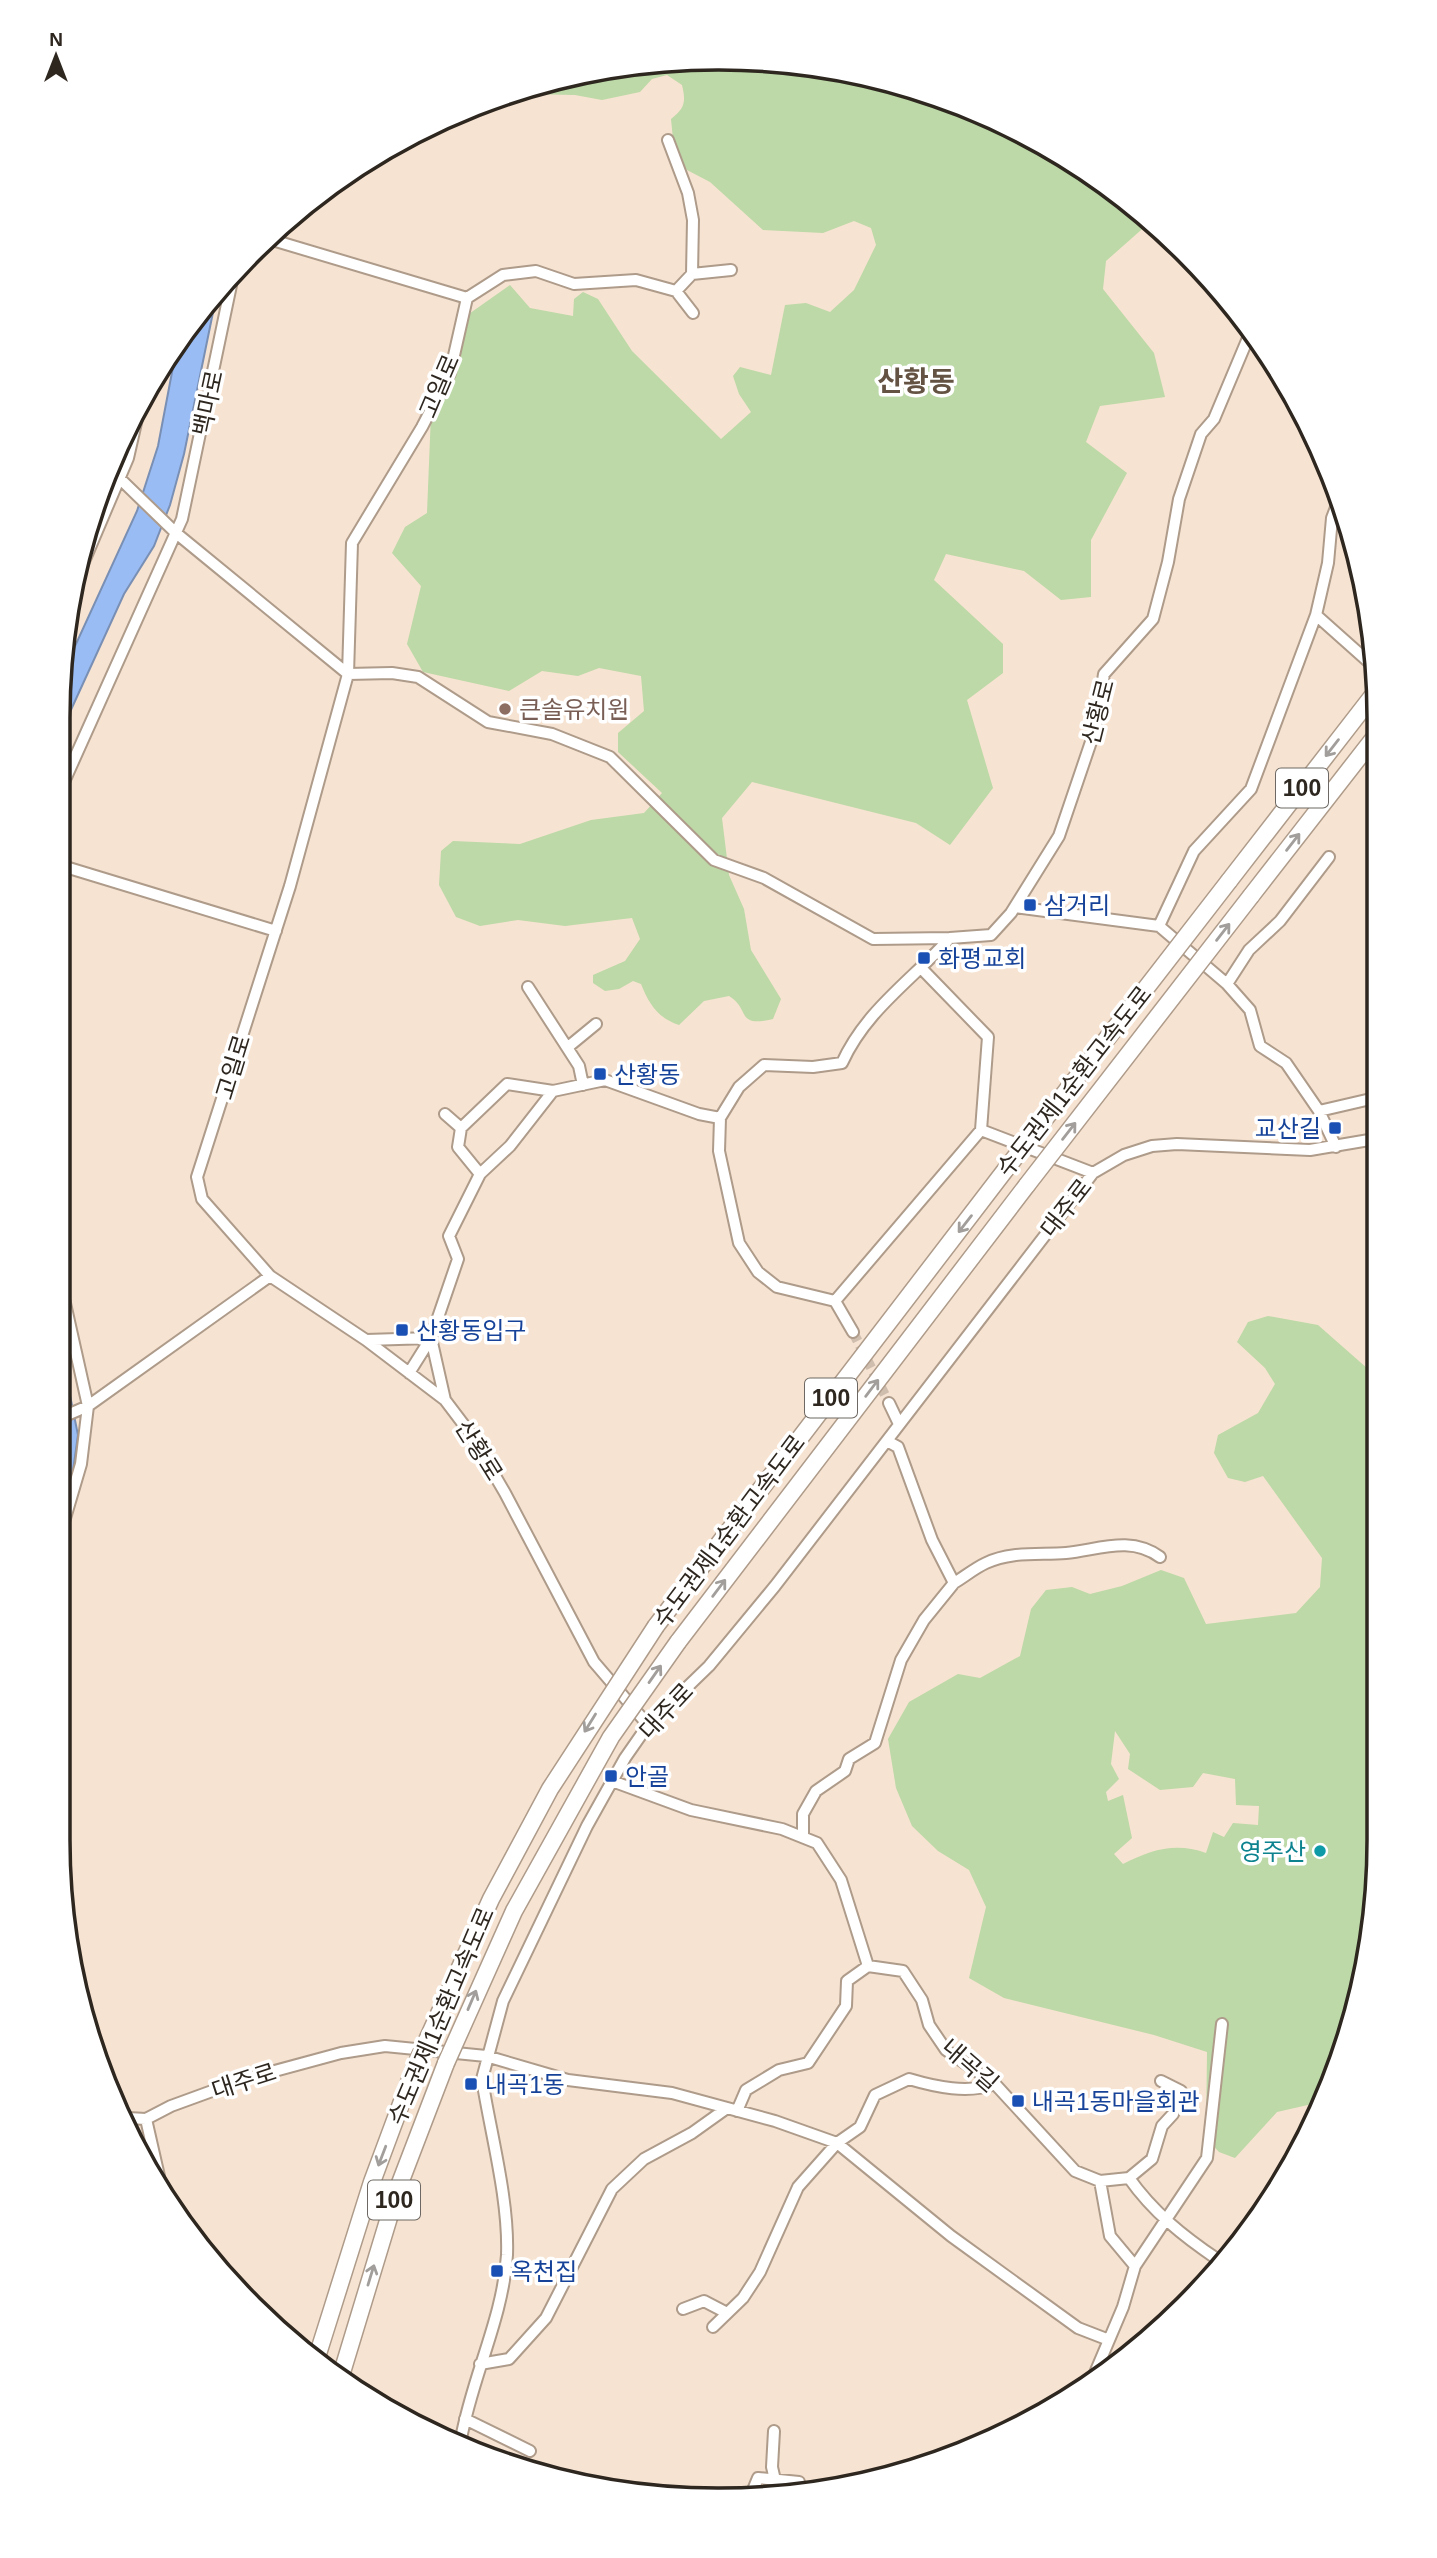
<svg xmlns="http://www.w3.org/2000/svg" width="1437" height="2558" font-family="Helvetica,'Noto Sans KR',sans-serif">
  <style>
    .green { fill: #bcd9a7; fill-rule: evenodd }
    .water { fill: #99bcf4; stroke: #798fb4; stroke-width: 2 }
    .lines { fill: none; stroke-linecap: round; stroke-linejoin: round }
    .minor-tunnel { stroke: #cfbdae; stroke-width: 10; stroke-dasharray: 10 5; stroke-linecap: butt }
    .minor-casing { stroke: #ae9b8a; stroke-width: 14 }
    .highway-casing { stroke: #ae9b8a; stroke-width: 19 }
    .minor { stroke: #fff; stroke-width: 10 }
    .highway { stroke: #fff; stroke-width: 16 }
    .highway-bridge-casing { stroke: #ae9b8a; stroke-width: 19; stroke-linecap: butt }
    .highway-bridge { stroke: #fff; stroke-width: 16 }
    .oneway { stroke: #a19e9b }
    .education-dot { fill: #8d6e63; stroke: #fff; stroke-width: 2.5 }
    .transit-dot { fill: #1a4fb4; stroke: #fff; stroke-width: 2.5 }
    .culture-dot { fill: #0f9aa8; stroke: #fff; stroke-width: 2.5 }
    .labels { text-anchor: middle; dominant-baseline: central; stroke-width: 7; stroke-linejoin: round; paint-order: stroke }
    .shield { fill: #fff; stroke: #6d6863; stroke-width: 2 }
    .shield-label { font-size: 23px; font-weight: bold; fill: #2e2720 }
    .street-label { font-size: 24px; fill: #2e2720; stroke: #fff }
    .education-label { font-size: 24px; fill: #785e54; stroke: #fff; text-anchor: start }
    .transit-label { font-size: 24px; fill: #164399; stroke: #fff; text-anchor: start }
    .culture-label { font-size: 24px; fill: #0d838f; stroke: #fff; text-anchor: end }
    .quarter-label { font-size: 28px; font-weight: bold; fill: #645343; stroke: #fff }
    .rim { fill: none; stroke: #2e2720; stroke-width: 3.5 }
  </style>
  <rect width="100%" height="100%" fill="#f7e3d1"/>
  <!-- green -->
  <path class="green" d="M676,59L805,63L931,93L1049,146L1149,223L1106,261L1103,289L1154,353L1165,397L1100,406L1086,442L1127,473L1091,540V597L1061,600L1024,571L946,554L934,580L1003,644V673L967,700L993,788L950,845L916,823L752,782L722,818L729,875L744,909L751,950L781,999L773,1019C735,1028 751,1009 729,996L704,1001L679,1025C658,1018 649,1004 641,984L633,981L619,989L605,991L593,983V975L625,961L640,939L632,918L565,926L518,920L480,926L456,917L439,885L441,851L453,841L520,844L591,820L644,813L662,793L618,752V733L644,711L641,676L599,668L578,676L542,671L509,691L423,672L407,644L421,586L392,553L405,527L427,513L432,389L466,316L510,285L530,308L573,316L574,299L583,292L598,299L632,351L721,439L751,412L739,394L733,376L740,367L771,375L785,305L806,303L830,312L854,290L876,245L871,228L854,221L823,233L763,230L710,182L687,170L674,149L671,119C685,108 686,102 682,85L667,75L652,79L640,92L602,100L575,95L525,94L521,90L548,80Z
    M1268,1316L1318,1325L1376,1376L1378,1882L1344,2052L1316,2114L1312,2104L1277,2112L1235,2158L1219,2152L1206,2138L1207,2052L1154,2035L1004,1998L969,1978L986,1907L969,1870L938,1851L912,1826L896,1788L888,1739L909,1702L958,1674L980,1678L1020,1656L1031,1609L1046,1590L1072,1587L1090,1594L1122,1586L1161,1570L1184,1578L1206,1624L1296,1613L1320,1587L1322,1558L1263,1476L1245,1482L1228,1478L1214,1453L1218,1435L1258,1413L1275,1384L1265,1368L1237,1342L1248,1322ZM1115,1731L1130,1754L1128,1769L1160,1790L1193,1787L1203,1773L1235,1779L1236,1805L1259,1806L1258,1825L1233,1823L1224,1837L1213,1832L1206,1853C1175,1842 1151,1850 1123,1864L1114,1854L1132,1838L1123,1795L1108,1801L1106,1792L1119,1779L1111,1764Z"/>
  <!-- water -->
  <path class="water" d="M218,288L184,454L170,505L154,546L124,594L59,736V681L137,511L158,446L177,346Z
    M58,1336L78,1435L72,1478L58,1523Z"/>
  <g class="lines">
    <!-- minor-tunnel -->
    <path class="minor-tunnel" d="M853,1332L889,1403"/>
    <defs>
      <path id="minor" d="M668,140L688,193L693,220L692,274L676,291L636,280L574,284L536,271L503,275L467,298L450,373L422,427L352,543L348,674L392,673L418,677L488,722L552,734L610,757L714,860L764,878L873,939L950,938
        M269,239L467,298
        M692,274L731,270
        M676,291L693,313
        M112,471L176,533L348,674L290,886L197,1177L202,1199L270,1276L366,1340L445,1400L470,1433L505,1493L594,1662L648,1725
        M74,585L128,458L141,401
        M1316,615L1371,664
        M59,793L182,519L234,271
        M59,865L276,931
        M1015,907L1159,926L1227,984L1250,1010L1260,1046L1286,1063L1319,1111L1336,1147
        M1159,926L1194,851L1251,789L1316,615L1328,563L1332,518L1340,497
        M922,969L988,1037L981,1130
        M1227,984L1249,950L1280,921L1329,857
        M528,987L579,1066L583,1085
        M568,1047L596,1024
        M1319,1111L1375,1098
        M445,1114L461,1128
        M480,1174L458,1147L461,1128L507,1084L553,1091
        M835,1301L777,1287L758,1272L739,1243L719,1151L720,1118L739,1087L764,1065L813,1067L842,1063C866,1010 912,980 950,938L991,935L1011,913L1059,836L1096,727L1104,674L1153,619L1168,562L1179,499L1201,434L1214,419L1251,331
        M835,1301L981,1130L1093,1173
        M835,1301L853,1332
        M366,1340L431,1338L445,1400
        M409,1373L431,1338L458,1259L449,1236L480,1174L510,1146L553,1091L605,1080L699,1114L720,1118
        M889,1403L899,1424
        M58,1419L88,1406L270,1276
        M887,1441L898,1447L932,1540L954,1583C964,1577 975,1568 986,1563C1011,1551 1039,1555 1066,1553C1098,1550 1130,1535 1160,1557
        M58,1542L81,1464L88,1406L58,1272
        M612,1781L691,1810L782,1829L817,1843L841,1880L868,1966L903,1971L922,2000L929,2025L946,2050L995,2084L1075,2171L1100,2181L1129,2178C1153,2212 1183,2236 1217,2259
        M803,1837V1814L816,1791L845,1771L849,1759L875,1743L901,1660L924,1620L954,1583
        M737,2111L746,2090L779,2070L808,2063L846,2006L847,1981L868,1966
        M128,2118L146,2119
        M146,2119L171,2106L245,2079L341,2053L385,2046L486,2056L568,2080L672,2093L775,2121L837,2143L860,2127L875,2095L909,2079C936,2087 968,2094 995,2084
        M146,2119L159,2176
        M1129,2178L1152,2159L1162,2126L1173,2114L1181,2091L1161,2081
        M1100,2181L1110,2236L1135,2266
        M683,2309L704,2301L727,2313
        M713,2327L743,2298L760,2272L798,2187L837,2143L951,2236L1078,2328L1109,2340
        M480,2364L509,2359L546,2318L612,2189L644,2159L692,2133L727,2108
        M1095,2373L1123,2307L1135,2266L1207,2158L1222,2024
        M465,2419L530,2451
        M774,2431L772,2467L775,2480
        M461,2439C472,2377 503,2318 507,2255C509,2200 491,2135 482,2079L503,2001L587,1826L625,1758L648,1725L709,1666L775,1586L1093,1173L1124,1155L1152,1146L1177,1144L1310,1150L1375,1139
        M753,2490L758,2478L799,2482V2490"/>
      <path id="highway" d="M1229,881L1374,694
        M1251,896L1374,738
        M656,1626L1006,1169
        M678,1642L1027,1185
        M317,2357L372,2182L414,2069
        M340,2379L397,2191L446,2063"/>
    </defs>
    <!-- minor casing -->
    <use href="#minor" class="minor-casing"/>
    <!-- highway casing -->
    <use href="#highway" class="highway-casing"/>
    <!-- minor -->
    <use href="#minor" class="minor"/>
    <!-- highway -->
    <use href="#highway" class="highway"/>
    <defs>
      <path id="highway-bridge" d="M1006,1169L1229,881
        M1027,1185L1251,896
        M446,2063L514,1911L611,1737L678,1642
        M414,2069L491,1899L550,1789L656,1626"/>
    </defs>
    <!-- highway-bridge casing -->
    <use href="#highway-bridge" class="highway-bridge-casing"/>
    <!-- highway-bridge -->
    <use href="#highway-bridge" class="highway-bridge"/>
  </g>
  <!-- one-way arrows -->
  <defs><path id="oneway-shaft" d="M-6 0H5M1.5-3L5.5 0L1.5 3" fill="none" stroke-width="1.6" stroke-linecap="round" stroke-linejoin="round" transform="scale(1.75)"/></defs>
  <g class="oneway">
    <use href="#oneway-shaft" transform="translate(1332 748) rotate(128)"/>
    <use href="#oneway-shaft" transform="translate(1293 842) rotate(-52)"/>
    <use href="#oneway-shaft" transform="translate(1223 932) rotate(-52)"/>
    <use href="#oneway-shaft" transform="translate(1069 1131) rotate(-52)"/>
    <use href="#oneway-shaft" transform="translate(965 1224) rotate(128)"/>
    <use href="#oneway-shaft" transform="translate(872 1388) rotate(-53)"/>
    <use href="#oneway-shaft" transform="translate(719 1588) rotate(-53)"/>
    <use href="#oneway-shaft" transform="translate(655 1674) rotate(-55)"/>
    <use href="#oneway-shaft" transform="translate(590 1723) rotate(122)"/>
    <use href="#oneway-shaft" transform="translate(472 2000) rotate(-67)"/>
    <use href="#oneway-shaft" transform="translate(382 2156) rotate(111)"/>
    <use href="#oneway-shaft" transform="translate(371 2275) rotate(-73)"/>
  </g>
  <!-- markers -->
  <circle class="education-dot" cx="505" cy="709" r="7"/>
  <g class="transit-dot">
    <rect x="1023" y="898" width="14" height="14" rx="3.5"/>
    <rect x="917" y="951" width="14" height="14" rx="3.5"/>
    <rect x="593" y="1067" width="14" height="14" rx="3.5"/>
    <rect x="1328" y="1121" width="14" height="14" rx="3.5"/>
    <rect x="395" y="1323" width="14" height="14" rx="3.5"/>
    <rect x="604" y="1769" width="14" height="14" rx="3.5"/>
    <rect x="464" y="2077" width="14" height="14" rx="3.5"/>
    <rect x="1011" y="2094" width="14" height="14" rx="3.5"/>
    <rect x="490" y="2264" width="14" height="14" rx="3.5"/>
  </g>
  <circle class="culture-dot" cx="1320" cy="1851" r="7"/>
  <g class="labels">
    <!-- shield labels -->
    <g class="shield">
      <rect x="1276" y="768.5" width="52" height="39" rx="5"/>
      <rect x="805" y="1378.5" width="52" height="39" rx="5"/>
      <rect x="368" y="2180.5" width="52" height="39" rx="5"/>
    </g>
    <g class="shield-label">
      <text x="1302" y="788">100</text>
      <text x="831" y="1398">100</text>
      <text x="394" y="2200">100</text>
    </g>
    <!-- street labels -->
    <g class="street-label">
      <text transform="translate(439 386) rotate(-67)">고일로</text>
      <text transform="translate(208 403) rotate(-78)">백마로</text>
      <text transform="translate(1098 712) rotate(-76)">산황로</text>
      <text transform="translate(233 1067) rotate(-73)">고일로</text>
      <text transform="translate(1074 1081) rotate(-52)">수도권제1순환고속도로</text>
      <text transform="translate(1066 1208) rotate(-52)">대주로</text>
      <text transform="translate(479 1450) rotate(58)">산황로</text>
      <text transform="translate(729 1531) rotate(-53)">수도권제1순환고속도로</text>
      <text transform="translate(666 1711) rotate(-47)">대주로</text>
      <text transform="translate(441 2016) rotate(-67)">수도권제1순환고속도로</text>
      <text transform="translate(970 2065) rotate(41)">내곡길</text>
      <text transform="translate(244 2081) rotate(-18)">대주로</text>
    </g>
    <!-- education labels -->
    <g class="education-label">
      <text x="519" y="709">큰솔유치원</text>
    </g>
    <!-- transit labels -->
    <g class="transit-label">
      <text x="1044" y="905">삼거리</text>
      <text x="938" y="958">화평교회</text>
      <text x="614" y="1074">산황동</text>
      <text x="1321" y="1128" text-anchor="end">교산길</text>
      <text x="416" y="1330">산황동입구</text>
      <text x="625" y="1776">안골</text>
      <text x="485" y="2084">내곡1동</text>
      <text x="1032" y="2101">내곡1동마을회관</text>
      <text x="511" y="2271">옥천집</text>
    </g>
    <!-- culture labels -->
    <g class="culture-label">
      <text x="1306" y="1851">영주산</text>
    </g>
    <!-- quarter labels -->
    <g class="quarter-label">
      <text x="916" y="381">산황동</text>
    </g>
  </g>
  <!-- crop -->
  <path d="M0 0H1437V2558H0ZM718 70H719A648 648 0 0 1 1367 718V1840A648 648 0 0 1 719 2488H718A648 648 0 0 1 70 1840V718A648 648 0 0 1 718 70Z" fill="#fff" fill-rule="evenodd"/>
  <path class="rim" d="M718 70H719A648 648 0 0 1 1367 718V1840A648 648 0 0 1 719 2488H718A648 648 0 0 1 70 1840V718A648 648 0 0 1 718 70Z"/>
  <!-- north arrow -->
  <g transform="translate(56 56)" stroke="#ffffff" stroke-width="5" paint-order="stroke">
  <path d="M0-5L12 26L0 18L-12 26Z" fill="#2e2720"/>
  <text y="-10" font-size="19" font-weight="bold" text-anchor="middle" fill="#2e2720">N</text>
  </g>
</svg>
